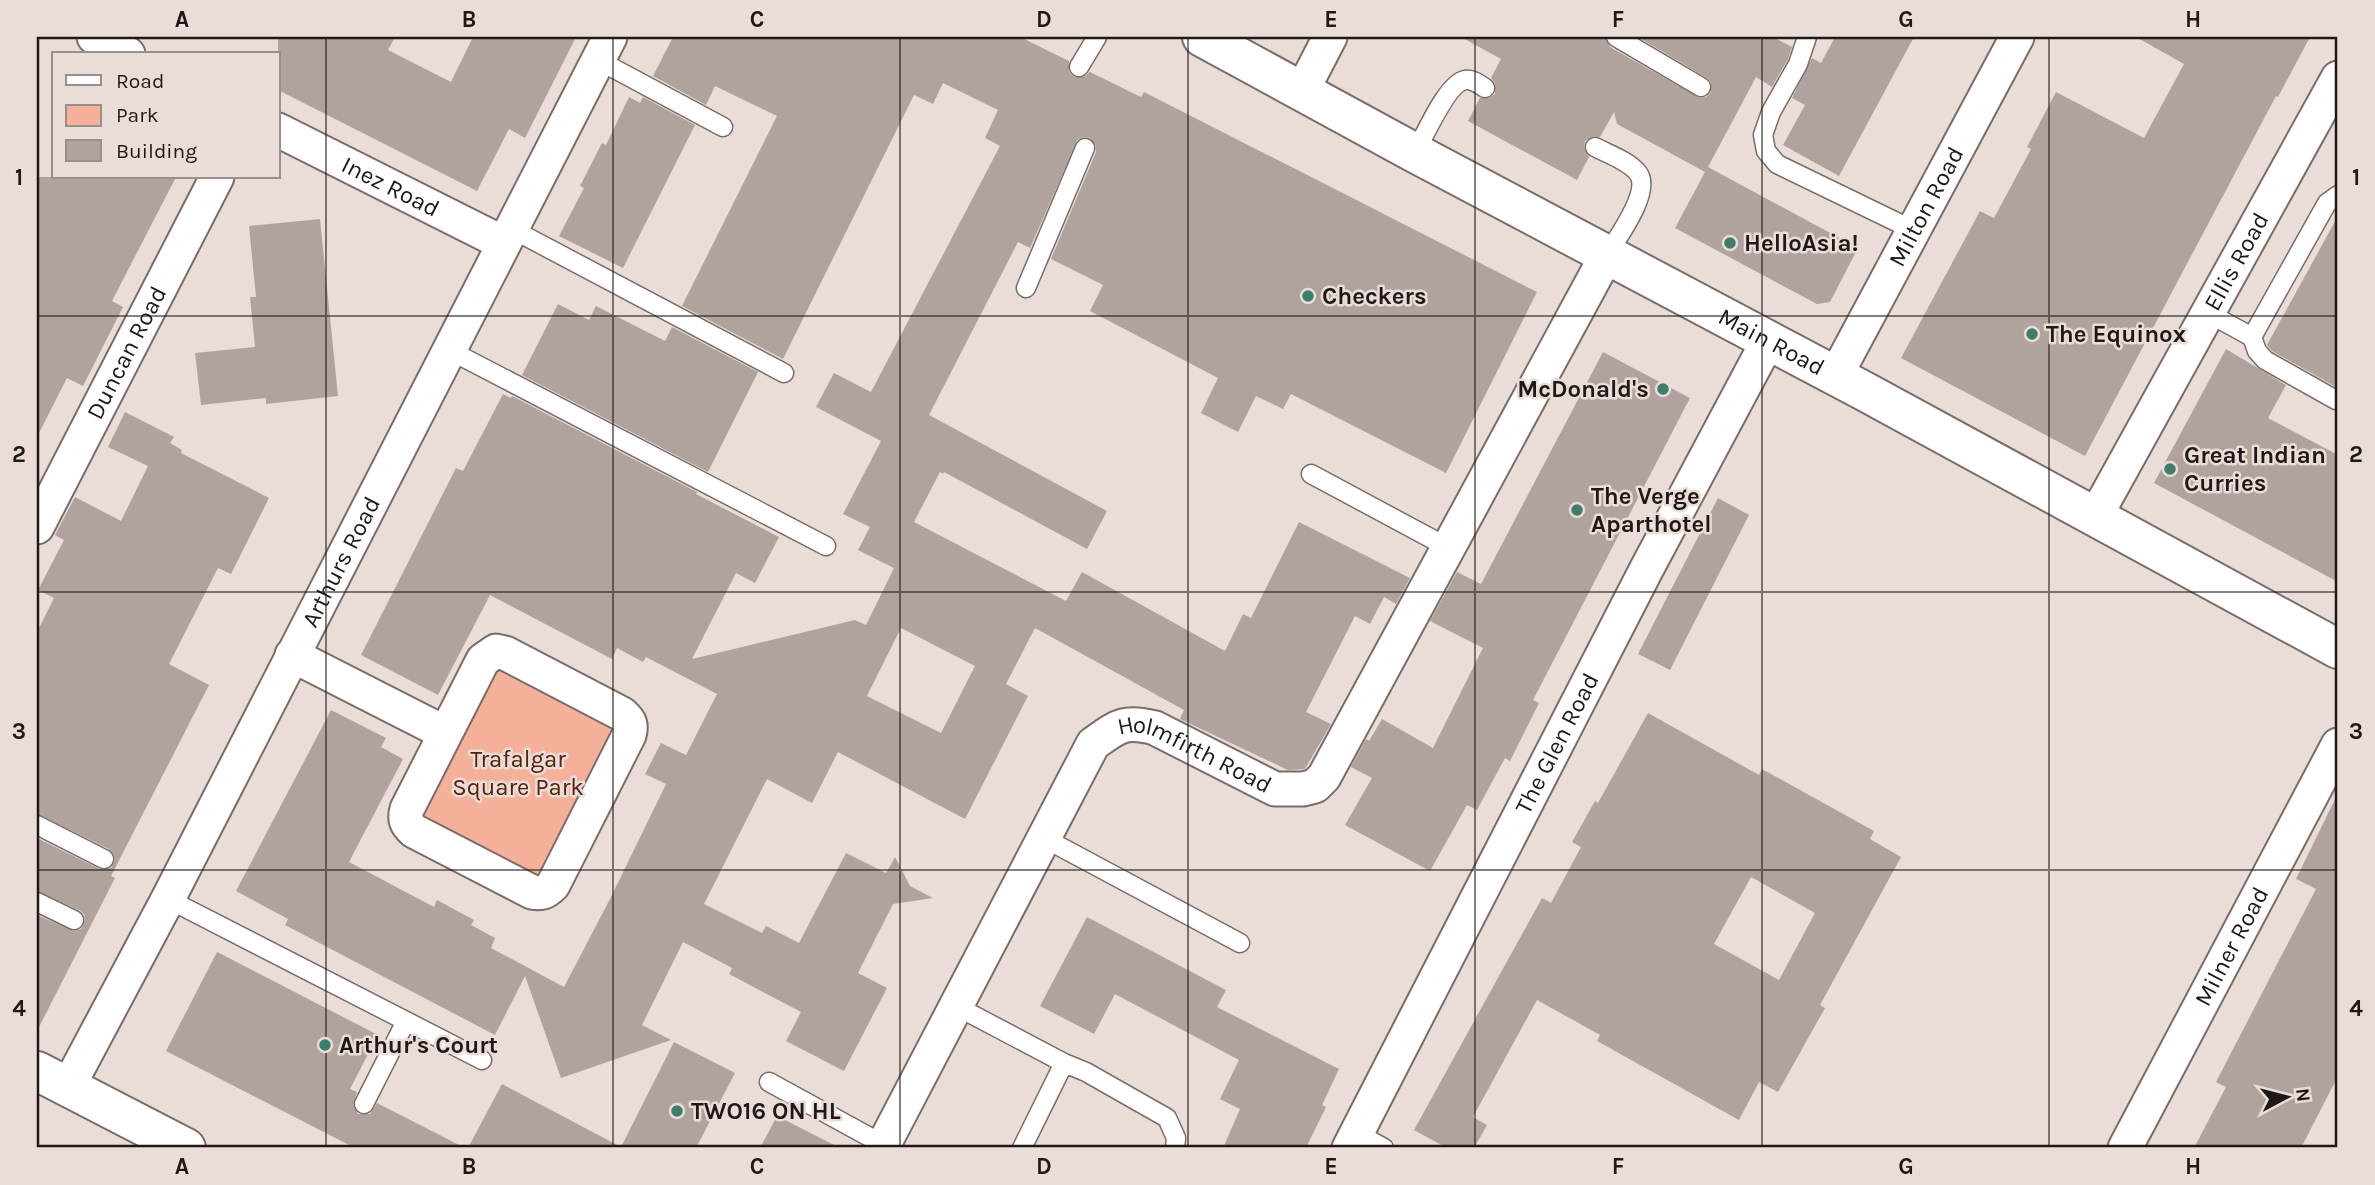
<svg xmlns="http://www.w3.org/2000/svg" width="2375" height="1185" font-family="Karla,sans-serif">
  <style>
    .green { fill: #f5b099 }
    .building { fill: #b0a39e; fill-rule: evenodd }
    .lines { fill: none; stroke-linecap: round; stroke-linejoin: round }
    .service-casing { stroke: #7a6d69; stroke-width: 21 }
    .minor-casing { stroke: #7a6d69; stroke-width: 37 }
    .tertiary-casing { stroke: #7a6d69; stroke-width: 42 }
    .secondary-casing { stroke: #7a6d69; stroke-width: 42 }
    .service { stroke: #fff; stroke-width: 18 }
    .minor { stroke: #fff; stroke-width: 33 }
    .tertiary { stroke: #fff; stroke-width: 38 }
    .secondary { stroke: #fff; stroke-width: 38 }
    .grid { fill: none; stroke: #1e1918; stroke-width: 2; stroke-opacity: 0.55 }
    .poi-dot { fill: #3d7d6c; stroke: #eadcd7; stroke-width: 2.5 }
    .labels { text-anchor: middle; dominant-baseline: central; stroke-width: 5; stroke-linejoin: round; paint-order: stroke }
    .street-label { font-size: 24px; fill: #1e1918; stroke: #eadcd7 }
    .poi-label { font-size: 24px; font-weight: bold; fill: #1e1918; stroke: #eadcd7; text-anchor: start }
    .park-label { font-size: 24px; fill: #56210e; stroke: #eadcd7 }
    .neatline { fill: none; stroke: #1e1918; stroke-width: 2.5 }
    .grid-label { font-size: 23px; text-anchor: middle; font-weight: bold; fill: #1e1918 }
  </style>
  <rect width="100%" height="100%" fill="#eadcd7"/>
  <!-- green -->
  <path class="green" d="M498,671L506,672L605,723L611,730L610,738L543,868L537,874L529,873L430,822L424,815L425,807L492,677Z"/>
  <!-- building -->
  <path class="building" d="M278,37H395L388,50L451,82L473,37H576L525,138L509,129L477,191L278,90Z
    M673,37H1020L1069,61V72L1074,77H1084L1090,72L1141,97L1144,92L1537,292L1446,473L1291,394L1283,409L1256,396L1238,432L1201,413L1218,378L1090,311L1103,285L1051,259L1096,152V146L1090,138L1084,137L1078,139L1030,248L1018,242L929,415L1107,511L1087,549L944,472L943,474L940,472L914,522L1066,601L1082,572L1225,651L1243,614L1251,618L1299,522L1410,578L1396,604L1384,597L1370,624L1355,616L1306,712L1331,724L1305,769L1288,770L1180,719L1184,710L1035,628L1006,684L1028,696L965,819L838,752L812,803L767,779L704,904L762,933L766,926L799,943L846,853L886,873L895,857L910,886L933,898L893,904L858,973L887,988L844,1071L786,1041L801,1012L729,974L732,968L683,942L642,1025L671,1040L561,1078L525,976L495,1035L285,925L288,919L236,891L331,710L386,738L381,747L403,759L349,862L434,907L437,900L474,920L471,925L495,938L491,948L564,987L611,897L666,784L645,774L661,743L686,755L717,694L646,657L643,662L617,648L612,659L490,595L438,695L361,655L456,468L463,471L503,394L511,398L512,396L697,492L696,494L779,537L755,583L736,573L692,659L855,620L866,625L894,568L858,550L870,527L843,514L881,441L816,407L834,373L871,392L1000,146L985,138L998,110L943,83L933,104L914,95L783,359L682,306L777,116L715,86L706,105L653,76ZM901,628L975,666L941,733L867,696Z
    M1461,37H1605L1610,47L1700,98L1706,97L1711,92V82L1707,78L1638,37H1773L1792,47L1788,59L1772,87L1756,77L1708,167L1858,248L1830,302L1817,304L1675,228L1705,172L1617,124L1614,112L1600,137L1594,136L1585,141L1584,148L1589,157L1577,180L1468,121L1480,98H1489L1495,94V84L1491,78L1501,59Z
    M1835,37H1914L1839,176L1783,145L1805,105L1792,98L1812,58L1821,63Z
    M2136,37H2310L2278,97L2276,96L2085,456L1901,358L1980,211L1994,218L2031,149L2027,147L2056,92L2144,138L2184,64Z
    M629,97L640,103L643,97L695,125L623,268L559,236L584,188L580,186L602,143L606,145Z
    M37,177H176L112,301L123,307L83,386L67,378L37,437Z
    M2338,216V388L2272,351L2267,345Z
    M320,219L338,396L266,404V398L201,405L195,353L255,347L250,297H256L249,226Z
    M558,304L589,320L596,306L665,341L672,327L758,372L708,472L522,375Z
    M2226,349L2286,385L2268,418L2338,455V582L2154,483Z
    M1603,352L1690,398L1533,700L1539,703L1510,761L1505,758L1477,810L1467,805L1430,871L1345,825L1372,778L1351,767L1366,739L1369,741L1382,719L1433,748L1483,648L1430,621L1457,572L1481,584Z
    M125,412L174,437L170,443L182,450L181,453L269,498L231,574L218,568L169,664L209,685L111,876L115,878L37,1031V915L74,931L81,929L85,920L84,914L79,910L37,891V838L100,869L111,868L115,859L109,849L37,814V632L54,598L38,590L64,540L55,535L75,497L121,521L148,466L108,447Z
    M1718,498L1749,515L1670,670L1638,654Z
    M1648,713L1759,775L1762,769L1874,831L1870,839L1901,857L1820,1005L1825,1008L1778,1092L1759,1082L1739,1120L1597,1041L1600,1035L1537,1000L1473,1117L1487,1125L1474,1148H1447L1414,1130L1542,898L1551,903L1581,847L1572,842L1595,801L1598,803ZM1751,877L1815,913L1779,980L1714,944Z
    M2338,793V1076L2301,1148H2194L2226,1087L2216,1082L2316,889L2296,879Z
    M1087,917L1226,990L1217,1007L1339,1069L1322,1105L1326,1107L1306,1148H1223L1240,1109L1220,1099L1239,1060L1115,994L1094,1034L1040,1006Z
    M217,952L378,1035L350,1089L357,1092L353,1105L358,1114H370L377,1103L465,1148H355L166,1051Z
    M674,1042L735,1073L696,1148H468L502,1084L621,1147Z
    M777,1116L840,1148H760Z"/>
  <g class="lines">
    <defs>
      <path id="service" d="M1616,37L1701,87
        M1807,37L1798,64L1771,112L1763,135L1766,151L1777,164L1913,230
        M598,60L723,127
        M1079,67L1097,37
        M1595,147C1608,154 1629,161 1638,173C1652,191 1618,237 1608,253
        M1415,153C1424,137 1447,83 1465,80C1473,79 1479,84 1485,88
        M510,228L784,373
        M1026,288L1085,148
        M2208,313L2252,337L2257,351L2265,360L2336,400
        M2252,337L2327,203L2338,195
        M449,350L826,546
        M1311,474L1447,547
        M37,825L104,859
        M1044,838L1240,943
        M168,899L482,1060
        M37,902L74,920
        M956,1006L1064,1063L1022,1148
        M1064,1063L1086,1072L1167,1118L1176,1138L1175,1148
        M769,1082L884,1145
        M364,1104L406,1021
        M1357,1133L1384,1148"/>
      <g id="minor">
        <path d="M94,37L128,54"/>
        <path d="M1302,91L1330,37"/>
        <path id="s1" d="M278,130L503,243"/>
        <path id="s2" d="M1836,375L2017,37"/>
        <path id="s3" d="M2095,517L2338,78"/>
        <path id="s4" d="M37,527L217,177"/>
        <path d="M496,651L505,653L622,714C630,721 632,725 629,735L553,885C546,892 542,894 532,892L414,831C406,824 404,819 407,809L483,660Z"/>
        <path d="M292,655L445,733"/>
        <path id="s5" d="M68,1087L168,899L610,37"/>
        <path id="s6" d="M882,1148L1093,744C1118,726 1124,720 1155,728L1275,789H1303L1315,786L1324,777L1608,253"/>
        <path id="s7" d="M1349,1148L1646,570L1769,339"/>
        <path id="s8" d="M2125,1148L2338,745"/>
      </g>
      <path id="tertiary" d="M37,1071L186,1148"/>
      <g id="secondary">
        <path id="s9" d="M1202,37L1415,153L1864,391L2338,649"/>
      </g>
    </defs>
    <!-- service casing -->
    <use href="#service" class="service-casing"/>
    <!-- minor casing -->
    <use href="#minor" class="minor-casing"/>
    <!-- tertiary casing -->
    <use href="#tertiary" class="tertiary-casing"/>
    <!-- secondary casing -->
    <use href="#secondary" class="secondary-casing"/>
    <!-- service -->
    <use href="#service" class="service"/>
    <!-- minor -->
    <use href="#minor" class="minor"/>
    <!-- tertiary -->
    <use href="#tertiary" class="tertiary"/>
    <!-- secondary -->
    <use href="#secondary" class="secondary"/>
  </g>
  <!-- grid -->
  <path class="grid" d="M326,37V1148M613,37V1148M900,37V1148M1188,37V1148M1475,37V1148M1762,37V1148M2049,37V1148M37,316H2338M37,592H2338M37,870H2338"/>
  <!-- markers -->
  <g class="poi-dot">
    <circle cx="1730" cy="243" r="7"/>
    <circle cx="1308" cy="296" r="7"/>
    <circle cx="2032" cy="334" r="7"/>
    <circle cx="1663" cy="389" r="7"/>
    <circle cx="2170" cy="469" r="7"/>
    <circle cx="1577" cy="510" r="7"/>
    <circle cx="325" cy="1045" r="7"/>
    <circle cx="677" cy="1111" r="7"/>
  </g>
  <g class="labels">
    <!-- street labels -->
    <g class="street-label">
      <text stroke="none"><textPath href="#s1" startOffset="126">Inez Road</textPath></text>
      <text stroke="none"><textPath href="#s2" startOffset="191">Milton Road</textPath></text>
      <text stroke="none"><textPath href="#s3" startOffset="292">Ellis Road</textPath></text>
      <text stroke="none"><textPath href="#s9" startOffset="646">Main Road</textPath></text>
      <text stroke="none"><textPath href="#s4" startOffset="196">Duncan Road</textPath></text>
      <text stroke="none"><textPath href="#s5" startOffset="592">Arthurs Road</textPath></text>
      <text stroke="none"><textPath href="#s7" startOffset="455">The Glen Road</textPath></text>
      <text stroke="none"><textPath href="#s6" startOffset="569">Holmfirth Road</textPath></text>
      <text stroke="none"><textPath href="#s8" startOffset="228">Milner Road</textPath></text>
    </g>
    <!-- poi labels -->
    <g class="poi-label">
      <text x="1744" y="243">HelloAsia!</text>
      <text x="1322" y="296">Checkers</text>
      <text x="2046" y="334">The Equinox</text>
      <text x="1649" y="389" text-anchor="end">McDonald's</text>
      <text x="2184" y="455">Great Indian<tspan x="2184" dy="28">Curries</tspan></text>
      <text x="1591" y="496">The Verge<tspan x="1591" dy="28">Aparthotel</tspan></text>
      <text x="339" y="1045">Arthur's Court</text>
      <text x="691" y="1111">TWO16 ON HL</text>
    </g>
    <!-- park labels -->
    <g class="park-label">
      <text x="518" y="759">Trafalgar<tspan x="518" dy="28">Square Park</tspan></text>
    </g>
  </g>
  <!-- border -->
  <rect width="2375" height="1185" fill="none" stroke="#eadcd7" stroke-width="77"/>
  <!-- legend -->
  <rect x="52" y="52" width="228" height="126" fill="#eadcd7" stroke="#988e8b" stroke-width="2"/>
  <rect x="66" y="75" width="35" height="10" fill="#ffffff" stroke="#988e8b" stroke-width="2"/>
  <text x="116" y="88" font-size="21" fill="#1e1918">Road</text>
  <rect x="66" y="105" width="35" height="21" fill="#f5b099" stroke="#988e8b" stroke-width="2"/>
  <text x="116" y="122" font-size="21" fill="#1e1918">Park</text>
  <rect x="66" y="140" width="35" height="21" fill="#b0a39e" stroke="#988e8b" stroke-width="2"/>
  <text x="116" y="158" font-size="21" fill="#1e1918">Building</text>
  <!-- north arrow -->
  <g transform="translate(2287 1097) rotate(83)" stroke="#eadcd7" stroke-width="5" paint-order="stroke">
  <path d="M0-5L12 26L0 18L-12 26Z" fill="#1e1918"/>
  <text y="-10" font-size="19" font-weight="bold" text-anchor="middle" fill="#1e1918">N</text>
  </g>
  <rect x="38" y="38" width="2298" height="1108" class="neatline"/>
  <g class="grid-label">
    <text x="182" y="27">A</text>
    <text x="469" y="27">B</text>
    <text x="757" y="27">C</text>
    <text x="1044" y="27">D</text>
    <text x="1331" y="27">E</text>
    <text x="1618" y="27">F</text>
    <text x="1906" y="27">G</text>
    <text x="2193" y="27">H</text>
    <text x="19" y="185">1</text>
    <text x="2356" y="185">1</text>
    <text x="19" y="462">2</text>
    <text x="2356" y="462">2</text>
    <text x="19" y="739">3</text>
    <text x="2356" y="739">3</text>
    <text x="19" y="1016">4</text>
    <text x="2356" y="1016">4</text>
    <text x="182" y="1174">A</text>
    <text x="469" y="1174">B</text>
    <text x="757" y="1174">C</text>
    <text x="1044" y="1174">D</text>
    <text x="1331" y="1174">E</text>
    <text x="1618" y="1174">F</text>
    <text x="1906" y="1174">G</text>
    <text x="2193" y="1174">H</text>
  </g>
</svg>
